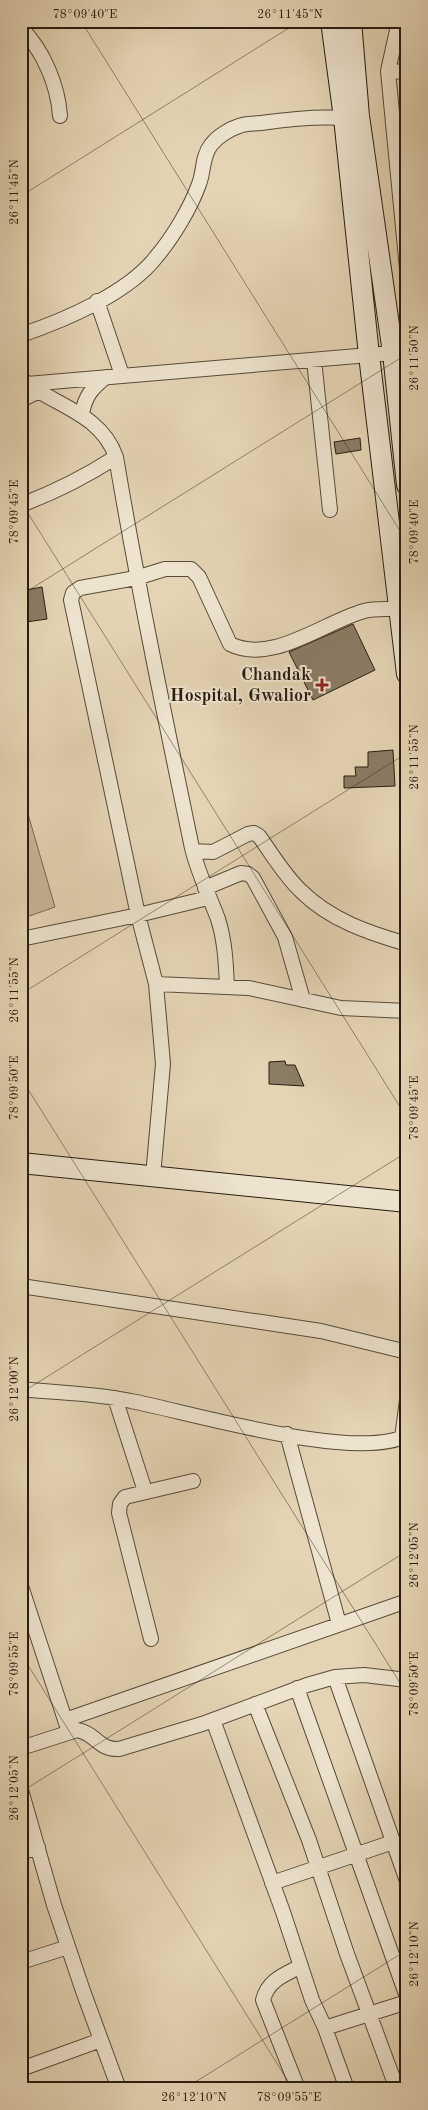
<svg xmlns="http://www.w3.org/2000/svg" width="428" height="2110" font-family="'Old Standard TT',serif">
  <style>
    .green { fill: #c4b598; stroke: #766954 }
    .building { fill: #8a7c65; stroke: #281d10 }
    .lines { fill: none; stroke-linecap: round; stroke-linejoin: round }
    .street-casing { stroke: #574b39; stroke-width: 16 }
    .secondary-casing { stroke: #281d10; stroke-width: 22 }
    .street { stroke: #ede3ce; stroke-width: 14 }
    .secondary { stroke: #ede3ce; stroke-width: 20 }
    .ticks { fill: none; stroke: #281d10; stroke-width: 1; stroke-opacity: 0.45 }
    .poi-dot { fill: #8f2418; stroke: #ede3ce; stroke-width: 2 }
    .labels { text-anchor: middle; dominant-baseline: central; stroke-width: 4; stroke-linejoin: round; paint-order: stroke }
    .poi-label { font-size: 18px; font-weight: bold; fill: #281d10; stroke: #ede3ce; text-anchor: end }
    .neatline { fill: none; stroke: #281d10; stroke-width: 2 }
    .ticks-label { font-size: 12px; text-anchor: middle; fill: #281d10 }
  </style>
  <rect width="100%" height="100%" fill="#e4d4b4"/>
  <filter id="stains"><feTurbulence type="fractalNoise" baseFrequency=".004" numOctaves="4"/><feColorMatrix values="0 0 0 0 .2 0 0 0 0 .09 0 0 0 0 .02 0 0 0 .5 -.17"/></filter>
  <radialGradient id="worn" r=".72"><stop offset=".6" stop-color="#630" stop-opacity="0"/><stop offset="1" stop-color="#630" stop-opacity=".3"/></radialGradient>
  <!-- green -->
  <path class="green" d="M21,790L55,907L21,919Z"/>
  <!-- building -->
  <path class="building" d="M360,438L361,450L336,454L334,442Z
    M42,587L47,619L26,622L21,591Z
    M353,624L375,670L313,700L289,652Z
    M393,750L395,786L344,788V776H356L355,767H368V752Z
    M285,1061L286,1065H295L304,1086L269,1084V1062Z"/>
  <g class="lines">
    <defs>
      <path id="street" d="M399,21L388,71L407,269
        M21,28C43,50 58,85 60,116
        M388,71L407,72
        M97,301L122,375
        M21,335C65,320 129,293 157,256C173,237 191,207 199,184C204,172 202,156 211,145C217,137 229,129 239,126C246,123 254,124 261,123C289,119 316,116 344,118
        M314,360L330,510
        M21,379C54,406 101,413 116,457C138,588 165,718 192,848C198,873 209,895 218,919C225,941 226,964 227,987
        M27,384L393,353
        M21,400L39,391
        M82,414C85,396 92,388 106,377
        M21,505C55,492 85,477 116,457
        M193,851L213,852L248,834L254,833L259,836C272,854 284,875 301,891C330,920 369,933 407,944
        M205,888L241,873L248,874L253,878L285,937L303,1000
        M21,939L138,915L208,898
        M156,984L249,988L341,1008L407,1011
        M153,1176L163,1064L156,984L138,915L71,600L73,593L80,588L136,578L165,569H191L199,577L230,644C272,665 324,622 364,611C378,607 393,611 406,607
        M21,1286L321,1331L407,1352
        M21,1389C57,1393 95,1393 131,1401C189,1412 358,1463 407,1435
        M115,1398L145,1491
        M287,1434L339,1624
        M402,1438L407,1400
        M21,1586L68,1729
        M151,1639L119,1513L120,1504L125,1497L193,1481
        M335,1677L407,1881
        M297,1688L407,1997
        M255,1704L309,1840L347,1954L397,2089
        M65,1720L407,1601
        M213,1720L283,1912L312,2000L325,2028L347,2089
        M21,1748L77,1730C96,1733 98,1750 119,1749L202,1724L307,1685L335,1677L364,1675L407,1680
        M21,1790L54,1905L83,1991L119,2089
        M21,1853L38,1847
        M272,1883L393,1842
        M21,1962L68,1947
        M325,2028L407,2002
        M21,2069L101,2040
        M298,2089L263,2000C268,1980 284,1975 301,1966"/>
      <path id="secondary" d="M331,21L344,118L369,355L407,674
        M351,21L359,116L393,353L407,485
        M21,1163L407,1202"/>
    </defs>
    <!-- street casing -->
    <use href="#street" class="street-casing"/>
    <!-- secondary casing -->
    <use href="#secondary" class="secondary-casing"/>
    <!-- street -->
    <use href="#street" class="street"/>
    <!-- secondary -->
    <use href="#secondary" class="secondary"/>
  </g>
  <!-- ticks -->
  <path class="ticks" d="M81,21L407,542M21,196L300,21M21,502L407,1118M21,595L407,354M21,994L407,753M21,1078L407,1694M21,1393L407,1152M21,1654L293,2089M21,1792L407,1551M184,2089L407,1950"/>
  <!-- markers -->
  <path class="poi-dot" d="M319.5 677.5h5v5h5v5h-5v5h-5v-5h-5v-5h5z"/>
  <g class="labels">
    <!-- poi labels -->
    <g class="poi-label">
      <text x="311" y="675">Chandak<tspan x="311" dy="21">Hospital, Gwalior</tspan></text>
    </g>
  </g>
  <!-- margin -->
  <rect width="428" height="2110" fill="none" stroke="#e4d4b4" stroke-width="55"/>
  <rect x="28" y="28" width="372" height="2054" class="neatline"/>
  <g class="ticks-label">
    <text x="85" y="18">78°09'40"E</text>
    <text x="290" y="18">26°11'45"N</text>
    <text transform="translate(14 192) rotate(-90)" y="4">26°11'45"N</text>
    <text transform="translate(414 358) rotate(-90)" y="4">26°11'50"N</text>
    <text transform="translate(14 512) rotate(-90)" y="4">78°09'45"E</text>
    <text transform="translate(414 532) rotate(-90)" y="4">78°09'40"E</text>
    <text transform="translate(414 757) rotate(-90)" y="4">26°11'55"N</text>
    <text transform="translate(14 990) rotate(-90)" y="4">26°11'55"N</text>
    <text transform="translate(14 1088) rotate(-90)" y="4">78°09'50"E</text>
    <text transform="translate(414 1108) rotate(-90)" y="4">78°09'45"E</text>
    <text transform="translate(14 1389) rotate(-90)" y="4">26°12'00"N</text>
    <text transform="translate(414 1555) rotate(-90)" y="4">26°12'05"N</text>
    <text transform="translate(14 1664) rotate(-90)" y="4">78°09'55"E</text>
    <text transform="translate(414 1684) rotate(-90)" y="4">78°09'50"E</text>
    <text transform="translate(14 1788) rotate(-90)" y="4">26°12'05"N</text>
    <text transform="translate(414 1954) rotate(-90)" y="4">26°12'10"N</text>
    <text x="194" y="2101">26°12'10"N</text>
    <text x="289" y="2101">78°09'55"E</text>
  </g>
  <rect width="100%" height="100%" filter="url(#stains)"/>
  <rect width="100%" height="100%" fill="url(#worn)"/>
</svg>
